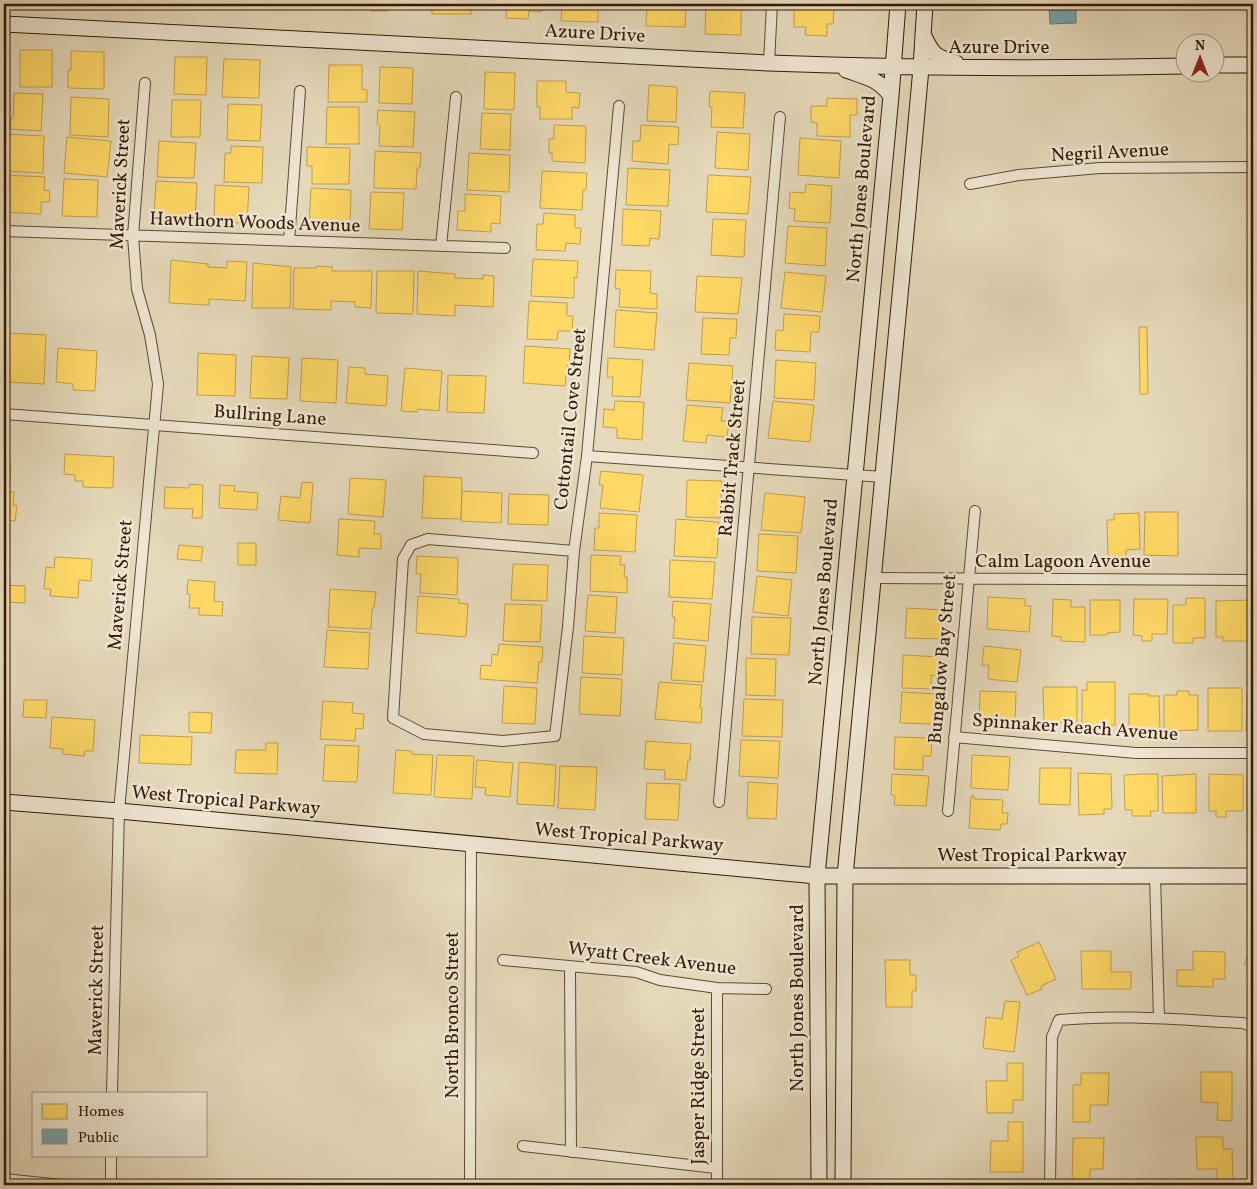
<svg xmlns="http://www.w3.org/2000/svg" width="1257" height="1189" font-family="Vollkorn,serif">
  <style>
    .homes { fill: #ffd966; stroke: #c29f4a }
    .public { fill: #76a5af; stroke: #627b7d }
    .lines { fill: none; stroke-linecap: round; stroke-linejoin: round }
    .street-casing { stroke: #614834; stroke-width: 12 }
    .secondary-casing { stroke: #351807; stroke-width: 17 }
    .street { stroke: #eee6d2; stroke-width: 10 }
    .secondary { stroke: #eee6d2; stroke-width: 15 }
    .labels { text-anchor: middle; dominant-baseline: central; stroke-width: 5; stroke-linejoin: round; paint-order: stroke }
    .street-label { font-size: 19px; fill: #351807; stroke: #eee6d2 }
  </style>
  <rect width="100%" height="100%" fill="#e5d9ba"/>
  <filter id="stains"><feTurbulence type="fractalNoise" baseFrequency=".004" numOctaves="4"/><feColorMatrix values="0 0 0 0 .2 0 0 0 0 .09 0 0 0 0 .02 0 0 0 .5 -.17"/></filter>
  <radialGradient id="worn" r=".72"><stop offset=".6" stop-color="#630" stop-opacity="0"/><stop offset="1" stop-color="#630" stop-opacity=".3"/></radialGradient>
  <!-- homes -->
  <path class="homes" d="M251,4H287V6H251Z
    M317,4H354V9H317Z
    M371,4H407V9H388V11H371Z
    M432,4H471V14H432Z
    M507,4H542L541,12L529,11L528,19L506,18Z
    M562,4H598V22L561,21Z
    M647,4H686L685,27L646,26Z
    M706,4H741V35L705,34Z
    M794,7H834L833,24H827V36L805,35L806,27H794Z
    M20,50H52V87H20Z
    M71,51L104,52V89L68,88V70H71Z
    M175,57H207L206,95L174,94Z
    M224,59L260,60L259,98L222,97Z
    M329,65H362V89L367,90V102H328Z
    M380,67L413,68L412,104L379,103Z
    M485,72L515,73L514,110L484,109Z
    M537,81H566V92L580,93L579,108L572,107V119H540V107H537Z
    M649,85L677,87L676,122L647,121Z
    M710,91L745,93L743,128L711,127L712,107H709Z
    M14,93L43,94L41,131L10,129L11,118H13Z
    M71,97L109,99L108,137L70,135Z
    M827,98L857,99V115H850V137L817,136V123L811,122V106H827Z
    M172,100H201L200,137H171Z
    M228,104L262,105L260,141L227,140Z
    M327,107H359V144H326Z
    M378,110L415,112L413,147L379,146L380,125H377Z
    M482,113L511,114L510,150L480,149Z
    M554,125L586,126L585,163L552,161V153H549V139H554Z
    M641,125L679,127L678,145L669,144L668,164L632,161L633,141H640Z
    M717,132L750,134L748,170L715,168Z
    M4,134L44,136L43,173L4,171Z
    M67,137L111,141L107,177L64,173Z
    M800,138L841,141L839,178L798,175Z
    M159,141L196,143L194,178L157,177Z
    M231,146L263,147L262,183L224,182L225,153H231Z
    M307,147L350,148L349,184H312V166H307Z
    M375,151L421,153L420,168H417L416,189L374,188Z
    M469,153L510,155L509,192L467,190Z
    M628,168L670,170L668,206L626,205Z
    M542,171L587,173L586,190H583L582,210L540,208Z
    M4,175L45,177L44,190L50,191L49,202H41V214L4,212Z
    M708,175L751,177L748,214L706,212Z
    M64,179L98,180L97,217L62,216Z
    M156,181L197,183L195,220L154,218Z
    M806,184L832,186L830,223L794,221L795,209L789,208L790,192L805,193Z
    M215,185L249,187L247,223L214,222Z
    M311,188L351,190L350,226L309,224Z
    M371,192L404,193L402,230L369,229Z
    M465,194L501,196L500,224L491,223V232L457,230L458,211H465Z
    M623,209L661,211L659,239L650,238L649,246L622,245Z
    M544,213L575,215V228H581L580,244L566,243L565,251L536,250L537,224H543Z
    M713,219L746,220L744,257L711,255Z
    M788,226L827,228L825,266L785,263Z
    M533,259L578,261L577,278L574,277V298L531,296Z
    M171,260L208,264V267L227,268V261L247,262L245,301L209,299V305L169,303Z
    M253,263L291,267L290,308H252Z
    M317,266L332,267V271H372L371,308L355,307V302L331,301V310L293,309L294,268H317Z
    M616,270L651,271L650,293L657,294V309L619,307L620,289L615,288Z
    M377,271H414L413,314L376,313Z
    M418,271L455,274V278L483,279V275L494,276L493,307L455,305V316L417,314Z
    M785,272L826,276L822,312L781,308Z
    M697,276L742,278L738,314L695,312Z
    M529,301L567,303V316H573L572,331H558L557,340L527,339Z
    M616,310L657,313L654,350L614,347Z
    M784,314L820,316L819,332H811L810,352L775,350L776,330L783,331Z
    M703,318L737,319L736,338H730L729,355L701,354Z
    M1139,327H1147L1148,394H1140Z
    M9,333L46,335L44,384L7,382Z
    M525,346L570,349L569,365H567L565,386L523,383Z
    M58,348L97,351L95,391L73,390V384L56,382Z
    M198,353L236,355L235,396L197,395Z
    M252,356L289,358L287,399L250,398Z
    M302,358L338,360L336,403L300,401Z
    M608,358L643,360L640,397L612,396L613,377H607Z
    M776,360L816,363L814,400L774,398Z
    M689,363L733,366L730,403L686,400Z
    M349,367L365,368V374L388,376L386,406L346,403Z
    M405,368L442,371L439,411L418,409L417,412L401,411Z
    M448,375L486,376L484,413L447,412Z
    M615,401L644,402L642,440L617,438V428L603,427L604,409L614,410Z
    M773,401L814,405L810,442L768,438Z
    M687,405L723,408L721,421H729L727,437L707,435L706,443L683,441Z
    M65,454L114,457L113,488L83,487V481H75V475L64,474Z
    M4,462L11,463L9,492H14L13,505L17,506L15,521L4,520Z
    M601,471L643,475L639,512L600,508L603,485H599Z
    M424,476L462,478L461,519L422,518Z
    M350,478L386,480L383,517L348,514Z
    M687,480L722,481L720,518L686,517Z
    M302,482L313,483L310,523L278,520L281,496L300,498Z
    M190,484L203,485L202,518H192L193,509L164,508L165,487L189,488Z
    M220,485L235,486L234,491L258,493L257,510L219,508Z
    M462,491L502,493L501,523L461,521Z
    M765,493L805,497L801,533L761,530Z
    M509,494L549,495L548,525L508,524Z
    M1145,512H1178V556L1144,555Z
    M599,513L637,515L635,552L594,550L595,528H599Z
    M1139,513L1140,549L1126,550V557L1108,558L1107,520H1114V514Z
    M339,519L375,521L374,534H381V549L359,548V557L337,555Z
    M676,519L719,522L717,558L674,556Z
    M759,534L798,536L796,573L757,571Z
    M238,543H256V565H238Z
    M179,545L203,547L201,561L177,559Z
    M591,555L621,556L620,565H625L624,577H627V593L590,591Z
    M417,556L458,558L457,595L420,593L421,574H416Z
    M55,557L92,559L91,581L79,580L78,598L50,596L51,589H44L46,567L54,568Z
    M670,560L715,562L712,599L669,597Z
    M513,564L548,565L547,601L511,600Z
    M757,576L792,580L788,616L753,612Z
    M188,580L215,582L214,601L223,602L222,616L199,615V608H189L190,594H187Z
    M4,585L25,586V603L4,602Z
    M330,589L376,592L374,608H372L371,629L328,627Z
    M588,595L617,597L615,633L585,631Z
    M418,596L459,599V603L468,604L466,637L416,633Z
    M988,597L1025,599V606H1031L1029,632L987,629Z
    M1186,598H1205V638H1193V643H1173V605H1186Z
    M1053,599L1071,600V607H1085V642L1061,641V637L1052,636Z
    M1134,599H1168L1167,634H1152V641H1142V636L1133,635Z
    M1090,600H1120V632L1107,633V635H1090Z
    M1250,600V641H1223V637H1216V601Z
    M673,601L711,604L708,641L673,638L675,617H672Z
    M505,604L542,605L540,642L503,641Z
    M907,608L944,610L942,639L905,638Z
    M752,617L791,618L789,655L751,654Z
    M327,630L370,633L368,669L324,667Z
    M584,636L624,638L622,675L582,673Z
    M674,643L706,646L703,682L671,680Z
    M499,644L543,647L542,662H539L537,683L480,679L481,665L491,666L492,654L498,655Z
    M984,646L1021,650L1017,682L988,679L989,665H982Z
    M903,655L940,657L939,676L931,675V689L902,688Z
    M746,658L776,659L775,696L746,695Z
    M581,677L622,679L620,716L579,714Z
    M659,682L702,685L700,708H702L701,723L655,719Z
    M1087,682H1115V725L1082,727V690H1087Z
    M504,686L537,688L535,724L502,723Z
    M1043,687H1077V723H1044Z
    M1208,688H1242V731H1208Z
    M980,691L1016,692L1015,725L979,724Z
    M1177,691H1189V695H1198V730L1164,731V695H1177Z
    M902,692L936,694L934,724L900,723Z
    M1129,694H1149V696H1159L1160,730H1129Z
    M1247,694L1253,695V731H1246Z
    M744,699L783,700L782,737L742,736Z
    M24,700H47L46,718L23,717Z
    M323,701L353,703L352,713L364,714L363,729L356,728L355,741L320,739Z
    M189,712L212,713L211,733L189,732Z
    M52,717L95,720L93,751H85L84,756L63,754V749L50,748Z
    M140,735L192,737L191,765L139,763Z
    M895,737L932,738L931,756H923V770L894,769Z
    M741,740L780,741L778,778L739,776Z
    M646,741L691,744L690,760H688L686,780L664,779L665,770L644,769Z
    M266,743H278L277,774L235,773L236,750H266Z
    M325,745L359,746L357,782L323,781Z
    M396,750L412,751V754L433,755L431,795L393,793Z
    M437,755L474,756L472,799L434,797Z
    M972,755L1010,757L1008,790L971,788Z
    M477,760L513,763L510,797L485,795L486,788L475,787Z
    M519,762L556,765L554,806L517,804Z
    M560,766L597,767L595,810L558,808Z
    M1040,768H1071L1070,805L1039,804Z
    M1078,773L1111,774L1112,809H1104V814L1079,815Z
    M892,774L929,776L926,806L894,805L895,796L891,795Z
    M1145,774H1158V811H1150L1151,816H1132V810H1125L1124,775Z
    M1196,774V813H1163L1162,776Z
    M1209,774L1243,775V811H1226V817H1216V811H1209Z
    M1247,775H1253V813H1247Z
    M748,782L778,784L776,819L747,818Z
    M647,783L680,784L678,820L645,819Z
    M971,796H974V799L1003,800L1002,813H1008L1007,824H1001L1000,830L969,828Z
    M1039,942L1056,979L1041,986L1042,989L1027,995L1011,960L1019,956L1017,952Z
    M1253,945V980L1248,977L1253,969L1244,964Z
    M1081,951H1111V972H1131V989H1082Z
    M1193,951L1225,952V979H1213V987L1177,986V970H1193Z
    M885,960H910V975H916V991H912V1007H886Z
    M1005,1001L1020,1002L1014,1052L983,1048L986,1017L1002,1019Z
    M1007,1063H1023V1100H1013V1113H987L986,1081H1007Z
    M1201,1072H1232V1121L1217,1120L1218,1103L1201,1102Z
    M1081,1073H1109L1108,1105H1090V1122H1073V1085H1081Z
    M1008,1122H1023V1172H990L991,1141H1008Z
    M1196,1137H1223V1149H1232L1233,1185H1217V1169H1197Z
    M1073,1138H1104L1103,1169H1090V1185H1072Z
    M885,1181H911V1185H885Z
    M1007,1181H1023V1185H1007Z"/>
  <!-- public -->
  <path class="public" d="M1049,4H1191V6L1076,7V23L1050,24Z"/>
  <g class="lines">
    <defs>
      <path id="street" d="M769,63L772,4
        M970,184L1019,175L1100,168L1253,167
        M4,231L505,248
        M289,241L300,91
        M441,246L456,97
        M4,414L533,453
        M587,456L883,477
        M574,551L428,539L411,545L403,559L393,718L424,734L503,741L555,736L568,627L574,551L587,456L619,106
        M873,578L1253,580
        M954,737L1136,753H1253
        M719,802L780,117
        M948,811L975,511
        M1155,876L1159,1018
        M503,960L636,972L660,980L717,988L766,989
        M570,967L571,1152
        M112,1093L119,811L158,384L150,335L137,289L133,236L145,83
        M523,1146L716,1168
        M4,1179L62,1185
        M111,1185V1155
        M470,1185L471,844
        M717,1185V988
        M1050,1185L1052,1037L1059,1020C1120,1014 1182,1020 1243,1023L1253,1027"/>
      <path id="secondary" d="M4,24L769,63C908,68 1046,69 1184,66
        M923,34C932,54 935,57 956,63
        M1214,65H1253
        M846,70C865,77 878,78 891,96
        M4,802L119,811L817,876H1253
        M819,1185L817,876L891,96L898,4
        M843,1185L845,876L908,211L921,68L925,4"/>
    </defs>
    <!-- street casing -->
    <use href="#street" class="street-casing"/>
    <!-- secondary casing -->
    <use href="#secondary" class="secondary-casing"/>
    <!-- street -->
    <use href="#street" class="street"/>
    <!-- secondary -->
    <use href="#secondary" class="secondary"/>
  </g>
  <g class="labels">
    <!-- street labels -->
    <g class="street-label">
      <text transform="translate(595 34) rotate(3)">Azure Drive</text>
      <text x="999" y="48">Azure Drive</text>
      <text transform="translate(1110 153) rotate(-3)">Negril Avenue</text>
      <text transform="translate(121 184) rotate(-87)">Maverick Street</text>
      <text transform="translate(862 189) rotate(-85)">North Jones Boulevard</text>
      <text transform="translate(255 223) rotate(2)">Hawthorn Woods Avenue</text>
      <text transform="translate(270 416) rotate(4)">Bullring Lane</text>
      <text transform="translate(571 419) rotate(-84)">Cottontail Cove Street</text>
      <text transform="translate(733 458) rotate(-85)">Rabbit Track Street</text>
      <text x="1063" y="562">Calm Lagoon Avenue</text>
      <text transform="translate(121 585) rotate(-85)">Maverick Street</text>
      <text transform="translate(824 592) rotate(-85)">North Jones Boulevard</text>
      <text transform="translate(943 659) rotate(-85)">Bungalow Bay Street</text>
      <text transform="translate(1075 728) rotate(4)">Spinnaker Reach Avenue</text>
      <text transform="translate(226 801) rotate(5)">West Tropical Parkway</text>
      <text transform="translate(629 838) rotate(5)">West Tropical Parkway</text>
      <text x="1032" y="856">West Tropical Parkway</text>
      <text transform="translate(652 959) rotate(7)">Wyatt Creek Avenue</text>
      <text transform="translate(97 990) rotate(-89)">Maverick Street</text>
      <text transform="translate(798 998) rotate(-90)">North Jones Boulevard</text>
      <text transform="translate(453 1015) rotate(-90)">North Bronco Street</text>
      <text transform="translate(699 1086) rotate(-90)">Jasper Ridge Street</text>
    </g>
  </g>
  <!-- margin -->
  <rect width="1257" height="1189" fill="none" stroke="#e5d9ba" stroke-width="20"/>
  <rect x="5" y="5" width="1247" height="1179" fill="none" stroke="#351807" stroke-width="2.5"/>
  <rect x="10" y="10" width="1237" height="1169" fill="none" stroke="#351807"/>
  <!-- legend -->
  <rect x="32" y="1092" width="175" height="65" fill="#eee6d2" stroke="#a49481"/>
  <rect x="42" y="1104" width="25" height="15" fill="#ffd966" stroke="#a49481"/>
  <text x="78" y="1116" font-size="15" fill="#351807">Homes</text>
  <rect x="42" y="1129" width="25" height="15" fill="#76a5af" stroke="#a49481"/>
  <text x="78" y="1142" font-size="15" fill="#351807">Public</text>
  <!-- north arrow -->
  <g transform="translate(1200 58)"><circle r="24" fill="#eee6d2" stroke="#a49481"/>
  <path d="M0-4L9 19L0 12L-9 19Z" fill="#8f2418"/>
  <text y="-8" font-size="14" font-weight="bold" text-anchor="middle" fill="#351807">N</text>
  </g>
  <rect width="100%" height="100%" filter="url(#stains)"/>
  <rect width="100%" height="100%" fill="url(#worn)"/>
</svg>
